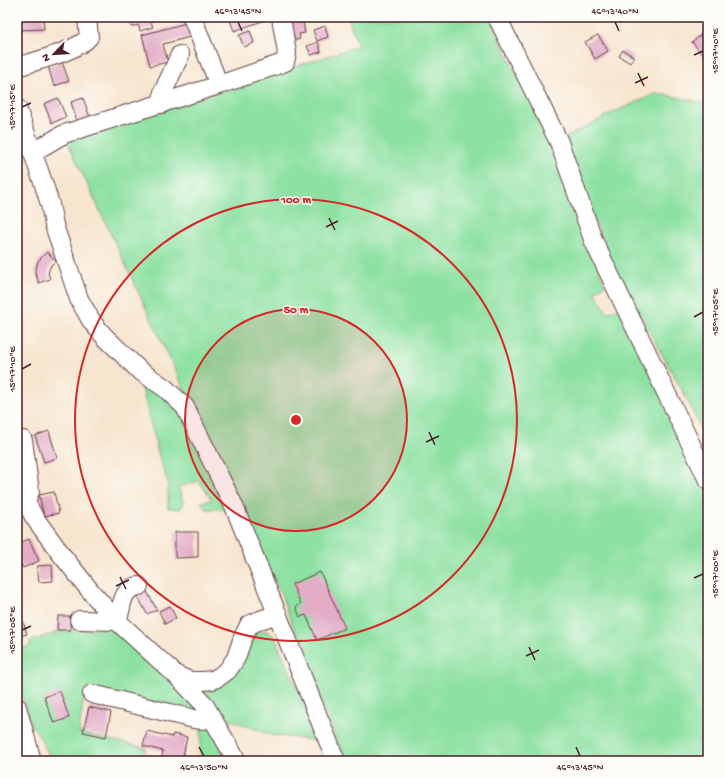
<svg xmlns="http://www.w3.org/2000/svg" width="725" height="778" font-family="'Gochi Hand',sans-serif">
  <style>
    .green { fill: #8de1a2; stroke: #6c8066 }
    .building { fill: #e3adc8 }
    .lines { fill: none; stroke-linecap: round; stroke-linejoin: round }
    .minor-casing { stroke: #643d44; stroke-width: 20 }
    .minor { stroke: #fff; stroke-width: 18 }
    .ticks { fill: none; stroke: #4a1f2b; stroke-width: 1.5 }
    .ring { fill: none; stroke: #d62828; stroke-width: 2 }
    .centre { fill: #d62828; stroke: #fdfcf7; stroke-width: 2 }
    .ring-label { font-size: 12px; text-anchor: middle; font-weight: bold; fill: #d62828; stroke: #fdfcf7; stroke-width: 3; stroke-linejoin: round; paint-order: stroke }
    .neatline { fill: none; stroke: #4a1f2b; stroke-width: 1.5 }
    .ticks-label { font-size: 10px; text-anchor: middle; fill: #4a1f2b }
  </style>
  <rect width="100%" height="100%" fill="#fdfcf7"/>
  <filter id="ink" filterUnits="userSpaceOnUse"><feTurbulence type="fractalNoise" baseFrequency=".025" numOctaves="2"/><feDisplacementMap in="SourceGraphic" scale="8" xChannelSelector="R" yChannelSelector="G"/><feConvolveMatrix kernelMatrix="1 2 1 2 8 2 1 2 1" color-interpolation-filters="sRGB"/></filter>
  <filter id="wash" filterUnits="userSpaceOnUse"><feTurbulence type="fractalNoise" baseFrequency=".012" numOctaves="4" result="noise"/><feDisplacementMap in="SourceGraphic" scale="16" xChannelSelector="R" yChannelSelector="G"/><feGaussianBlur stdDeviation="0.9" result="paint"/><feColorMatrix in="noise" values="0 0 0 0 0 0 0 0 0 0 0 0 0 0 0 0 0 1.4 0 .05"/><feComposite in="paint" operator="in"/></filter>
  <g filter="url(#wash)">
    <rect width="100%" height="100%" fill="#f7e5cf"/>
    <!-- green -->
    <path class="green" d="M348,17H489L552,147L605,285L595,291L607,313L619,308L708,492V761H344L280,592L67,141L358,46Z
      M657,93L708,104V445L687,399L640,315L619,283L563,139L612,113Z
      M138,373L179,410L229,509H206L201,502L212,500L199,481L178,487L184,504L180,509L168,508V483L159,456Z
      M115,627L201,708L196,713L85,689L79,733L146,748L144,758L155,761H52L36,730L32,727L17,678V650L31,646L30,641L58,632Z
      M255,631H267L274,636L321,741L271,735L221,716L202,689L228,682L231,678Z
      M210,723L227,761H200L201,727Z"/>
    <g id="blocks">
      <!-- building -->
      <path class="building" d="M17,17H43L44,29L17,30Z
        M128,17H149L153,27L140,31L138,25L131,27Z
        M229,17H264L265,20L234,31Z
        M287,17H302L305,33L299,34L300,39L291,41Z
        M186,23L190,37L163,44L168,62L150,66L142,35Z
        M325,26L328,37L317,41L313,30Z
        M250,31L254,43L244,47L239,35Z
        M703,33L708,39V61L692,42Z
        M598,35L608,51L595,59L585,42Z
        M318,42L321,52L311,55L307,46Z
        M623,50L634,57L630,63L619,56Z
        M62,62L69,81L54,86L48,66Z
        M58,98L66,117L52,123L44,104Z
        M83,98L91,120L78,125L71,102Z
        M47,252L56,261L51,265L48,273L50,279L39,283L35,272L38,261Z
        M49,431L57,458L44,462L35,436Z
        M54,492L59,513L44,516L39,495Z
        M175,532H198V557L175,558Z
        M29,539L39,561L23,568L17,554V544Z
        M52,565L53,581L39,582L37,566Z
        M320,572L345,628L317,640L306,615L300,617L296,607L301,604L292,584Z
        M145,588L157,610L147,614L136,593Z
        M17,603L27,634L17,637Z
        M170,606L176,618L165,624L159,611Z
        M58,616H70V630H57Z
        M60,691L69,718L54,723L44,697Z
        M89,707L111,712L106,737L83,732Z
        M147,731L172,737L173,734L187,737L182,761H161L163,751L143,746Z"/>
    </g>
  </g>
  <g filter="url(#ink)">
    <use href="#blocks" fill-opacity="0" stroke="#643d44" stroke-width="1"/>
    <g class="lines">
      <defs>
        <path id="minor" d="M192,17L219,85
          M497,17L559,142L594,242L708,480
          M17,67C35,61 78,51 89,37L87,17
          M162,104L163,92L180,55
          M17,108L44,185L50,204L54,225L79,299L92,322L104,336L139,370L165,388L185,407L234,506L336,761
          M33,152L64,134L219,85L280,64L285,62L287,53L281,17
          M23,440L30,492L26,500
          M17,484L34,517L61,554L92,593L117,621L176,675L190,681H202L213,680L220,676L228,670L236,658L243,637L249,625L260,620L278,614
          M79,620L117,621C123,608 120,588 139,586
          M178,677L204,704L237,761
          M92,694L194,719L203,720L210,714
          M17,707L32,761"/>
      </defs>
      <!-- minor casing -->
      <use href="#minor" class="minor-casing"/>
      <!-- minor -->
      <use href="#minor" class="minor"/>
    </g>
  </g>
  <!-- ticks -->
  <path class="ticks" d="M238,22L242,31M615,22L619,31M694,55L703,51M638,73L644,86M635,83L648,77M22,107L31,103M329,218L335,230M326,227L338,221M694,317L703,312M22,369L31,364M429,432L435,445M426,442L439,436M120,577L126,589M694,578L703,574M116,586L129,580M22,630L31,626M529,647L535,660M526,656L539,650M199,747L204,756M576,747L580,756"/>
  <!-- distance rings -->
  <circle cx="296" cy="420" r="111" fill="#d62828" fill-opacity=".12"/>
  <g class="ring">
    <circle cx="296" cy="420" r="111"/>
    <circle cx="296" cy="420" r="221"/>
  </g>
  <circle cx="296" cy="420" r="6" class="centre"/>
  <g class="ring-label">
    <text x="296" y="203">100 m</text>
    <text x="296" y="313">50 m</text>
  </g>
  <!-- margin -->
  <rect width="725" height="778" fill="none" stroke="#fdfcf7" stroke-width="44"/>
  <!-- north arrow -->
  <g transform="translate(54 54) rotate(245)" stroke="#fdfcf7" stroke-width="3" paint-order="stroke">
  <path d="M0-3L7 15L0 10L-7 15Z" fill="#4a1f2b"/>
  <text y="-6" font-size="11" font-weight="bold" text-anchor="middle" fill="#4a1f2b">N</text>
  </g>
  <rect x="22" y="22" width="681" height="734" class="neatline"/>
  <g class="ticks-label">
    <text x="238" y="14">46°13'45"N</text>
    <text x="615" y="14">46°13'40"N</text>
    <text transform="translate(714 51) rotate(-90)" y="4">15°17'10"E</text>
    <text transform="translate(11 107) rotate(-90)" y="4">15°17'15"E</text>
    <text transform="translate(714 312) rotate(-90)" y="4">15°17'05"E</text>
    <text transform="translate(11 369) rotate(-90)" y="4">15°17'10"E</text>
    <text transform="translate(714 574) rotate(-90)" y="4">15°17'00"E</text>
    <text transform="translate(11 630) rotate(-90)" y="4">15°17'05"E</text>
    <text x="204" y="770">46°13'50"N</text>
    <text x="580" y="770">46°13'45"N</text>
  </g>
</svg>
